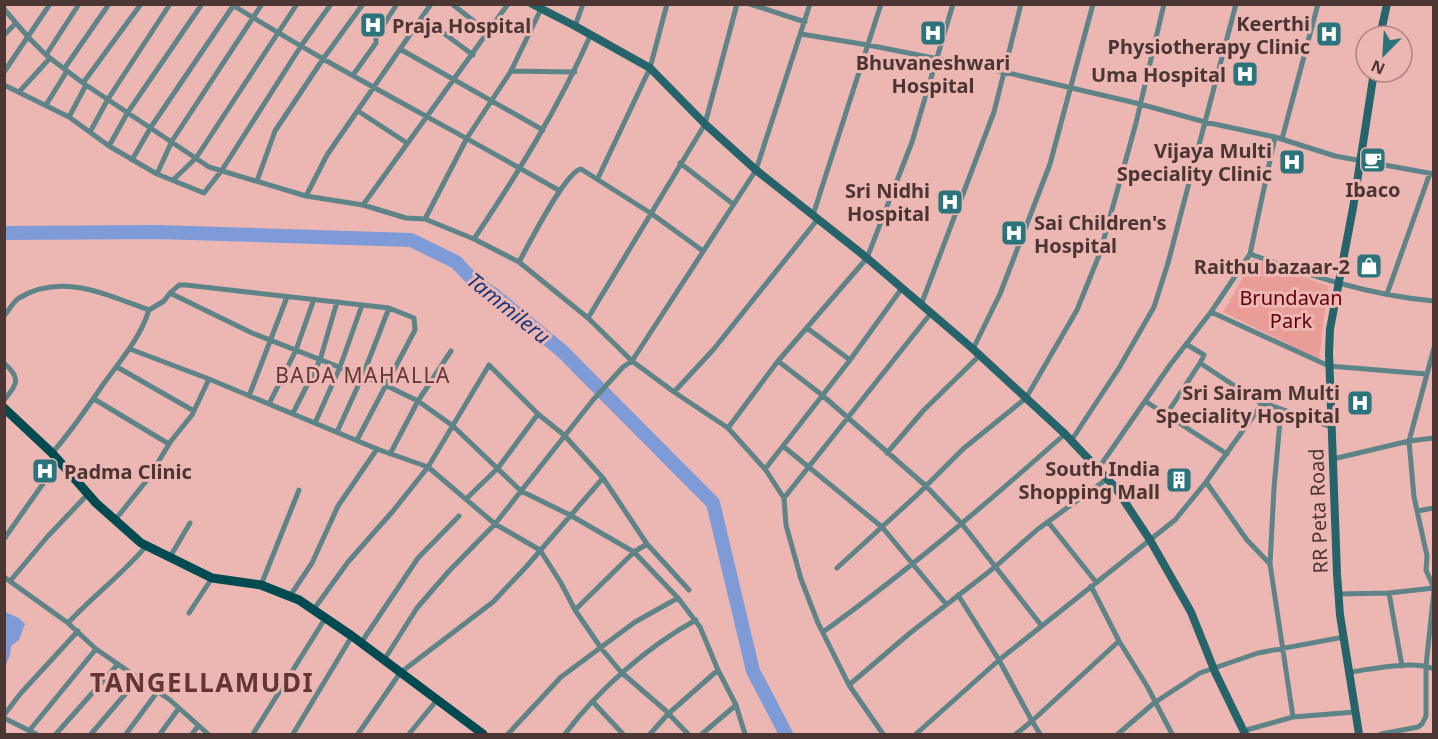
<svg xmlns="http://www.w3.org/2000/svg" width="1438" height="739" font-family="'Noto Sans',sans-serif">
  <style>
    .green { fill: #ea9d97 }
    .water { fill: #7e9bd7 }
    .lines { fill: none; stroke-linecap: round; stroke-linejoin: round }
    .river { stroke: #7e9bd7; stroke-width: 14 }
    .street { stroke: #5e8488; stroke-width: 5 }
    .secondary { stroke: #24646a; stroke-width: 8 }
    .primary { stroke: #004b51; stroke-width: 9 }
    .labels { text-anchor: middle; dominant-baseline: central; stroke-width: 6; stroke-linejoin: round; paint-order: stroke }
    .poi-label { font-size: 20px; font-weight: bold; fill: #4c3634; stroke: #ecb6b2; text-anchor: end }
    .park-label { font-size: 20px; fill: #5f000a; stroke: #ecb6b2 }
    .street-label { font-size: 20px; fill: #4c3634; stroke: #ecb6b2 }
    .water-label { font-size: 21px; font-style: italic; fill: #19367c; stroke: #ecb6b2 }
    .neighbourhood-label { font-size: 21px; letter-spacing: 1.5px; fill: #613633; stroke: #ecb6b2 }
    .district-label { font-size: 26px; font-weight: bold; letter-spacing: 1.5px; fill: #613633; stroke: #ecb6b2 }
  </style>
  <rect width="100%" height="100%" fill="#ecb6b2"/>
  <!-- green -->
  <path class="green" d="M1254,259L1328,286L1319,359L1223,312Z"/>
  <!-- water -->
  <path class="water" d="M5,612L19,618L25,624L19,640L11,646L10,655L5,667Z"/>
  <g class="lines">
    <!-- river -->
    <path class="river" d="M4,233L157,232L411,240L456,262L474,281L493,294L562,351L713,503L753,671L786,734"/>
    <!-- street -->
    <path class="street" d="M231,4C338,71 451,128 560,191
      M452,4L489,33
      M750,4L805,22
      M4,9L29,38L46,55L83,83L209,167L306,196L363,205L406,218L425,219L467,138L511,71L541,9
      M422,17L473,55
      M575,26L583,4
      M801,34L868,45L1004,72L1140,104L1205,122L1275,137L1335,156L1434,174
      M4,35L16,23
      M400,49L543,130
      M46,55L79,4
      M64,69L109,4
      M511,71L575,72
      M4,72L50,4
      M353,75L376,43V37L397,4
      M83,83L141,4
      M4,85L69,117L109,146L157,174L204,193L222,170L301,46L331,4
      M19,92L50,58
      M46,105L67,71
      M358,111L407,143
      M69,117L86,85
      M90,132L108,99L170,4
      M1282,139L1318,4
      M109,146L128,112L202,4
      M132,160L151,127L233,6
      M680,163L733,204
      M157,174L172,141L262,4
      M598,178L650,68L667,4
      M173,180L196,158L297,4
      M257,181L275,131L323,59L363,4
      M306,196L327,155L431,4
      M363,205L508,4
      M813,215L881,4
      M425,219L474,239L519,262L588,318L632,361L756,170L810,4
      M474,239C518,173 559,107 591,34
      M1250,254C1309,275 1371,296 1434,301
      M519,262C529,244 565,172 581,169L652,214L703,251
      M170,293L179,285H186L389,308L363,375L337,432
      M1387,294L1430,173
      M921,305L994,112L1021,4
      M1211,312L1329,366L1426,374
      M4,316C9,310 13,302 19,298C62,272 107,295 149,310L164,301L170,293L252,333L385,385L418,401L453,426L521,491L570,515L634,552L678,598L635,622L561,677L508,734
      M588,318L705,124L737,4
      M807,328L850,360
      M1186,344L1204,355L1200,363L1262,404
      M1434,348L1409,441L1414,497L1427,556L1426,570L1434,588
      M973,349L1000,294L1050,164L1093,4
      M778,361L822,395L926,486L962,524L1041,625
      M4,363C21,378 18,384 4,400
      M117,367L194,411
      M209,379L377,449L428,467L495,524L540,550L561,583L575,610L601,648L621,672L665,710L688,734
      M674,392L728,428L765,469L784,498L786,525L801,579L818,623L849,685L910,633L995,567L1038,529L1107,479
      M249,396L287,297
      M94,399L169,444
      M1145,401L1227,454
      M269,404L296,350L314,299
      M1281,410L1274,488L1270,564L1293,717L1355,712
      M293,413L320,360L337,302
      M1166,415L1200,363
      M315,423L340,367L362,305
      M728,428L778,361L867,258L912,142L953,4
      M357,440L415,330L414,318L389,308
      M1071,441L1119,368L1154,307L1168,263L1236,4
      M783,446L882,527L946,604
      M52,453C70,433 85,411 100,389C118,363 139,341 149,310
      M887,453L923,411L980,355
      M390,454L418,401L451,351
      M1333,459L1409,441L1434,438
      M765,469L850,360L902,288
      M1098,469L1170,365L1211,312L1250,254L1275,137
      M1206,482L1247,540L1270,564
      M784,498L931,313
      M466,499L498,468L538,414
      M1417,511L1434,508
      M115,520L147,480L171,441L192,415L209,379L130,349
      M1048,522L1096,582
      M4,539L59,461
      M170,557L190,523
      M837,568L917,495L963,449L1026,398L1077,310L1100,253L1136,123L1164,4
      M4,577L68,623L96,649L170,700L208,734
      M11,580L48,536L88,494
      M261,585L299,490
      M1389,593L1402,666
      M1339,594L1389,593L1434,588
      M958,595L999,660L1032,721L1119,641L1091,586
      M290,596L312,563L338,506L377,449
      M678,598L700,627L718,670L736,705L745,734
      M314,609L348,562L393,511L428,467L489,365L538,414L564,435L603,478L647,544L689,590
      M575,610L634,552L647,544
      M189,613L212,578
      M68,623C93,596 123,574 147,545
      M823,632C908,571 987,503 1065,434
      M1119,641L1147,686L1172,734
      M361,643L418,558L459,516
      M384,660L417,608L449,571L495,524L593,400L623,367L632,361L674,392L713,350L818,219
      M1350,672C1372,669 1413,660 1434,669
      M849,685L883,734
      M593,702L623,734
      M4,715L21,693L78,631
      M4,718L36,734
      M29,731L96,649
      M1243,731L1293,717
      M56,734L118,664
      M91,734L139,678
      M126,734L158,691
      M160,734L179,708
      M192,734L198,726
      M253,734L326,617
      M293,734L352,636
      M358,734L400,673L493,602L526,567L603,478
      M409,734L437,700
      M565,734C597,691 648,646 696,620
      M650,734L668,714L718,670
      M702,734L736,705
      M916,734L999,660L1175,520L1206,482L1262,404L1270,405L1331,427
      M1016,734L1032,721L1040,734
      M1118,734L1154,703L1200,673L1258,653L1344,637
      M1381,734L1418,727L1422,724L1426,716V666L1434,590"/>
    <!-- secondary -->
    <path class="secondary" d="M532,4L575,26L650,68L705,124L756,170L867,258L973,349L1065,434L1115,487L1150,540L1191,612L1215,672L1245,734
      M1380,36L1387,4
      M1359,734L1340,615L1337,574L1329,353L1330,329L1353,208L1374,72"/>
    <!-- primary -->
    <path class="primary" d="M4,408L52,453L96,503L141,543L212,578L261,585L299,600L352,636L483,734"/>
  </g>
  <!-- icons -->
  <defs>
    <symbol id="hospital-square" viewBox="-11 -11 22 22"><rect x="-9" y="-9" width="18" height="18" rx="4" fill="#2b747b" stroke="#ecb6b2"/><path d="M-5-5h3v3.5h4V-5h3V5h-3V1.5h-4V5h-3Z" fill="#fff"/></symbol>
    <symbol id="cafe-square" viewBox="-11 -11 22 22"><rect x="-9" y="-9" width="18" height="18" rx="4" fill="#2b747b" stroke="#ecb6b2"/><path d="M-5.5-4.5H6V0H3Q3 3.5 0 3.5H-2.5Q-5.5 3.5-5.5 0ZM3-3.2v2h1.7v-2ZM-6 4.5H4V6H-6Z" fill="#fff"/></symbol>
    <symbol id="shop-square" viewBox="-11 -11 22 22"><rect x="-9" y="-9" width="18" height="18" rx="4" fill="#2b747b" stroke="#ecb6b2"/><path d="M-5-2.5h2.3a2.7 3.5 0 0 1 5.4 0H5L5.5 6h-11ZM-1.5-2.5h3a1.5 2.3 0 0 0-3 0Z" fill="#fff"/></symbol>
    <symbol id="building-square" viewBox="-11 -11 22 22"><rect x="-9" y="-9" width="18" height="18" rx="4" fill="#2b747b" stroke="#ecb6b2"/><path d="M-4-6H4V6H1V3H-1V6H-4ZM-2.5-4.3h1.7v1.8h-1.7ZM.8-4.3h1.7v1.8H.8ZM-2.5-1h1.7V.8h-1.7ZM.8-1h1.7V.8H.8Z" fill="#fff"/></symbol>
  </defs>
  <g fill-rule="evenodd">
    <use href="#hospital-square" x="358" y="10" width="30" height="30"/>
    <use href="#hospital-square" x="918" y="18" width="30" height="30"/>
    <use href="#hospital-square" x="1314" y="19" width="30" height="30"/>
    <use href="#hospital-square" x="1230" y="59" width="30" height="30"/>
    <use href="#cafe-square" x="1358" y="145" width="30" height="30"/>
    <use href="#hospital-square" x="1277" y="147" width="30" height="30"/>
    <use href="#hospital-square" x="935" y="187" width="30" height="30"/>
    <use href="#hospital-square" x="999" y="218" width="30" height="30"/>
    <use href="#shop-square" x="1354" y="251" width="30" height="30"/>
    <use href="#hospital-square" x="1345" y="388" width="30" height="30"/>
    <use href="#hospital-square" x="30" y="456" width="30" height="30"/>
    <use href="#building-square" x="1164" y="465" width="30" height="30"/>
  </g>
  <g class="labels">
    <!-- poi labels -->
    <g class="poi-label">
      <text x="1310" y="23">Keerthi<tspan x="1310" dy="23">Physiotherapy Clinic</tspan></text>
      <text x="392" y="25" text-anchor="start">Praja Hospital</text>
      <text x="933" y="62" text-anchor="middle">Bhuvaneshwari<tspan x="933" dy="23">Hospital</tspan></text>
      <text x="1226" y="74">Uma Hospital</text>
      <text x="1272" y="150">Vijaya Multi<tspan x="1272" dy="23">Speciality Clinic</tspan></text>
      <text x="1373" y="189" text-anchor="middle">Ibaco</text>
      <text x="930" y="190">Sri Nidhi<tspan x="930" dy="23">Hospital</tspan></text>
      <text x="1034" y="222" text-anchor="start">Sai Children's<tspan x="1034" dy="23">Hospital</tspan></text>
      <text x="1350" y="266">Raithu bazaar-2</text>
      <text x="1340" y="392">Sri Sairam Multi<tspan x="1340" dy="23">Speciality Hospital</tspan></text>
      <text x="1160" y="468">South India<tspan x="1160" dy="23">Shopping Mall</tspan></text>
      <text x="64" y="471" text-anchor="start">Padma Clinic</text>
    </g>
    <!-- park labels -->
    <g class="park-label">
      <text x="1291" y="297">Brundavan<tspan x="1291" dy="23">Park</tspan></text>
    </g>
    <!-- street labels -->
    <g class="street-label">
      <text transform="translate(1318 511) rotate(-92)">RR Peta Road</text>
    </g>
    <!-- water labels -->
    <g class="water-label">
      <text transform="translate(509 308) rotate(39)">Tammileru</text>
    </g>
    <!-- neighbourhood labels -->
    <g class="neighbourhood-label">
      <text x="363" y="375">BADA MAHALLA</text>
    </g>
    <!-- district labels -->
    <g class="district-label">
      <text x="202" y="682">TANGELLAMUDI</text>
    </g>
  </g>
  <!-- border -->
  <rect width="1438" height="739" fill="none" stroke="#4c3634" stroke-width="12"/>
  <!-- north arrow -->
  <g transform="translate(1384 54) rotate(204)"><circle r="28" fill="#ecb6b2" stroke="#ac8380" stroke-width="1.5"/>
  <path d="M0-4.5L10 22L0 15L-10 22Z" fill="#2b747b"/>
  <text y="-9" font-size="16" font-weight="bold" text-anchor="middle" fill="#4c3634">N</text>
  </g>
</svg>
